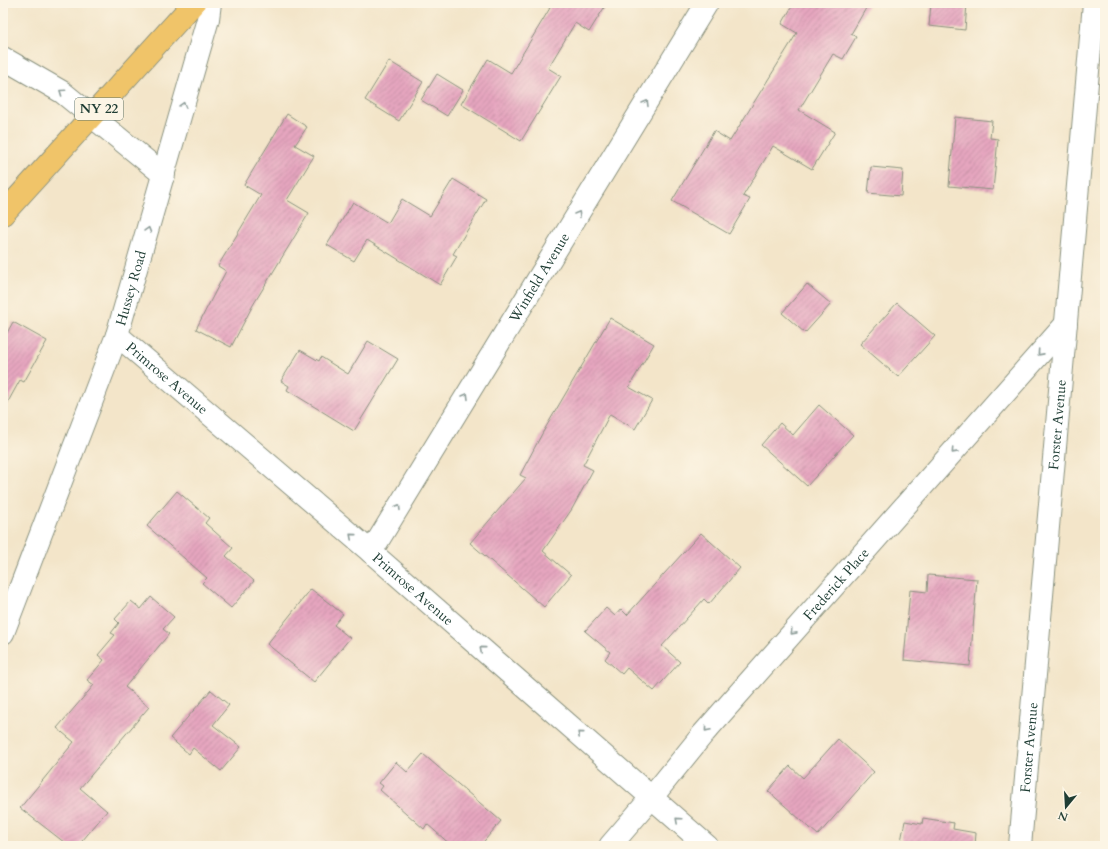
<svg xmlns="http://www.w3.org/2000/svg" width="1108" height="849" font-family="Cardo,serif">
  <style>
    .building { fill: url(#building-hatch) }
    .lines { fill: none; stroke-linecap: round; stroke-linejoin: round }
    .street-casing { stroke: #89917e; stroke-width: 24 }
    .primary-casing { stroke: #89917e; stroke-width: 24 }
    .street { stroke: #fff; stroke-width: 22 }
    .primary { stroke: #f0c469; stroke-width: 22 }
    .oneway { stroke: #8f9e9a }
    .labels { text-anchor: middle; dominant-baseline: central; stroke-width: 3.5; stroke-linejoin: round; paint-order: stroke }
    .shield { fill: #fcf5e5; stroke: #617469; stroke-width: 1 }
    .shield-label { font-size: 13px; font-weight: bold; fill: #1f3d34 }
    .street-label { font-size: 14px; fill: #1f3d34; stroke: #fcf5e5 }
  </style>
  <defs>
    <pattern id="building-hatch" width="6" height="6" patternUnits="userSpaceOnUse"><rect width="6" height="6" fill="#e6a6bf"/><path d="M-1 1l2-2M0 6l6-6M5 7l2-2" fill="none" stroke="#ba889c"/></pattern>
  </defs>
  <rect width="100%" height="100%" fill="#fcf5e5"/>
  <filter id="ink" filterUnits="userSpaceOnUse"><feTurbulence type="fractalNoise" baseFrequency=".025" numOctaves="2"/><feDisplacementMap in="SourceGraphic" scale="8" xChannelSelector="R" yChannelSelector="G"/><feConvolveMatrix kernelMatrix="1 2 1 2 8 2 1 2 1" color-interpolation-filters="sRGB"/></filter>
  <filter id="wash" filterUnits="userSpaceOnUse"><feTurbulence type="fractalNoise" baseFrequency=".012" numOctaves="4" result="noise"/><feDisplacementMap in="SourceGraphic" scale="16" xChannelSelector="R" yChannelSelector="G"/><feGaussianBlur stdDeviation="0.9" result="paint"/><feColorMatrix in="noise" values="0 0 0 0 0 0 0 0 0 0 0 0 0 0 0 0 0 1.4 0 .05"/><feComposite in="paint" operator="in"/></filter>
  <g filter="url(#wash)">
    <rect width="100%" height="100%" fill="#f3e5c9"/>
    <g id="blocks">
      <!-- building -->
      <path class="building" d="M541,3H607L589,32L575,23L548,68L561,76L521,141L461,104L488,59L511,73L550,8Z
        M794,3H869L851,34L856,37L843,59L833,54L799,110L835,132L812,169L773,146L743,196L750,199L729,234L672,201L714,131L730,141L797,33L782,24Z
        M931,3H967L965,30L929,26Z
        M389,61L423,82L399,121L365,100Z
        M437,74L463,90L447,116L421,100Z
        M287,114L307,127L295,145L314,156L287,200L309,213L253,305L231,347L196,329L226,271L218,266L261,195L244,185Z
        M955,117L992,121L990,138L998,139L993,190L949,186Z
        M871,167L903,170L901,196L868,193Z
        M453,179L486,199L453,254L457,256L440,285L367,240L354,261L327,245L353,202L388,223L402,199L430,216Z
        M807,284L831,304L805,333L782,313Z
        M897,303L935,336L898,377L860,344Z
        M610,318L654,344L629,387L652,400L635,429L610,414L583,465L593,470L572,509L543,551L571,575L544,607L470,543L526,478L520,475L543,432Z
        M13,322L47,341L24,382L20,380L3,411V340Z
        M368,341L398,359L354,431L287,390L289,386L281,381L300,350L319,361L321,357L348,374Z
        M819,405L853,435L807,486L761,445L780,423L793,435Z
        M177,491L209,518L205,523L233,548L226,556L254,581L231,608L202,583L207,578L147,526Z
        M701,533L740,568L709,604L704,599L662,646L680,662L654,691L627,668L622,674L605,659L610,652L585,631L606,608L615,616L621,609L627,615Z
        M928,575L977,579L970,666L904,660L910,590L927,592Z
        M311,589L343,614L334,625L350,638L314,682L267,644Z
        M151,597L174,617L163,629L169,634L125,687L149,707L80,788L107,811L78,846H69L20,808L74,742L57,728L94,685L87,680L104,660L98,655L115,635L111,633L119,623L115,619L131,601L141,609Z
        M211,690L229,705L213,725L241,747L221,771L193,748L189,754L170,738Z
        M838,739L874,772L818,835L768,791L790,766L803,778Z
        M423,754L501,821L480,846H452L427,824L424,829L380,790L383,786L379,783L396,762L407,772Z
        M923,818L954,823L953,829L976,833L975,846H900L905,821L922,824Z"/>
    </g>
  </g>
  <g filter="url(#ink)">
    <use href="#blocks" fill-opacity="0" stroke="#89917e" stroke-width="1"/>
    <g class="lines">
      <defs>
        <g id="street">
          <path d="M3,58L62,92L164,175"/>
          <path id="s1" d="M117,335L371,552L707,846"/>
          <path id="s2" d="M371,552L707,3"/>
          <path id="s3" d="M3,633L117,335L208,19L210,3"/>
          <path id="s4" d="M610,846L652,797L703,734L1066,324"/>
          <path id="s5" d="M1020,846L1094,3"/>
        </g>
        <path id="primary" d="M3,214L194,3"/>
      </defs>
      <!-- street casing -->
      <use href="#street" class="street-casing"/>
      <!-- primary casing -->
      <use href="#primary" class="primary-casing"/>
      <!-- street -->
      <use href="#street" class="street"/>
      <!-- primary -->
      <use href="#primary" class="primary"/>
    </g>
    <!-- one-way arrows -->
    <defs><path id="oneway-chevron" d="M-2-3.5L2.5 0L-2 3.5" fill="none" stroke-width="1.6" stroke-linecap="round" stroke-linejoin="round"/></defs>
    <g class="oneway">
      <use href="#oneway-chevron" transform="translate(62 92) rotate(-145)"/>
      <use href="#oneway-chevron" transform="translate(646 103) rotate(-59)"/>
      <use href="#oneway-chevron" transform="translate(183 105) rotate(-74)"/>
      <use href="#oneway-chevron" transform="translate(578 214) rotate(-59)"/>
      <use href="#oneway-chevron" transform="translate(148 230) rotate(-74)"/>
      <use href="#oneway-chevron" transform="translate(1040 353) rotate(132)"/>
      <use href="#oneway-chevron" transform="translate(466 396) rotate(-59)"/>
      <use href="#oneway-chevron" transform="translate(954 451) rotate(132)"/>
      <use href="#oneway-chevron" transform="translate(398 507) rotate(-59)"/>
      <use href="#oneway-chevron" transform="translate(352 536) rotate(-139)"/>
      <use href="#oneway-chevron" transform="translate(793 632) rotate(132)"/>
      <use href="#oneway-chevron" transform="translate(482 649) rotate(-139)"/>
      <use href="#oneway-chevron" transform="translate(707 729) rotate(131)"/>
      <use href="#oneway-chevron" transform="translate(580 734) rotate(-139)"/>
      <use href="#oneway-chevron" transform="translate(678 820) rotate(-138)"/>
    </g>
  </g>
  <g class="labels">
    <!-- shield labels -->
    <rect class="shield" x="75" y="98" width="48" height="22" rx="3"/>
    <g class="shield-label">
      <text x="99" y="109">NY 22</text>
    </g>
    <!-- street labels -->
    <g class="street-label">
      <text stroke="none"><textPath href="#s2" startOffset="322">Winfield Avenue</textPath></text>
      <text stroke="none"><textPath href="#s3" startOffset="368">Hussey Road</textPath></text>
      <text stroke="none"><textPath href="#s1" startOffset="66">Primrose Avenue</textPath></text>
      <text stroke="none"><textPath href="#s5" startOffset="423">Forster Avenue</textPath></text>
      <text stroke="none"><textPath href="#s4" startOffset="346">Frederick Place</textPath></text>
      <text stroke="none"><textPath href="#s1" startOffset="390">Primrose Avenue</textPath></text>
      <text stroke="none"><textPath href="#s5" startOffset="99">Forster Avenue</textPath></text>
    </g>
  </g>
  <!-- margin -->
  <rect width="1108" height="849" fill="none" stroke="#fcf5e5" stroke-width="16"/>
  <!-- north arrow -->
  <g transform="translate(1066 807) rotate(198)" stroke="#fcf5e5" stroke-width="3" paint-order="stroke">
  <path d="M0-3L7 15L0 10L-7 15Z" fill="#1f3d34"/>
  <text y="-6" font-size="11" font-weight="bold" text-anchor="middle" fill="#1f3d34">N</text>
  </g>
</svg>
